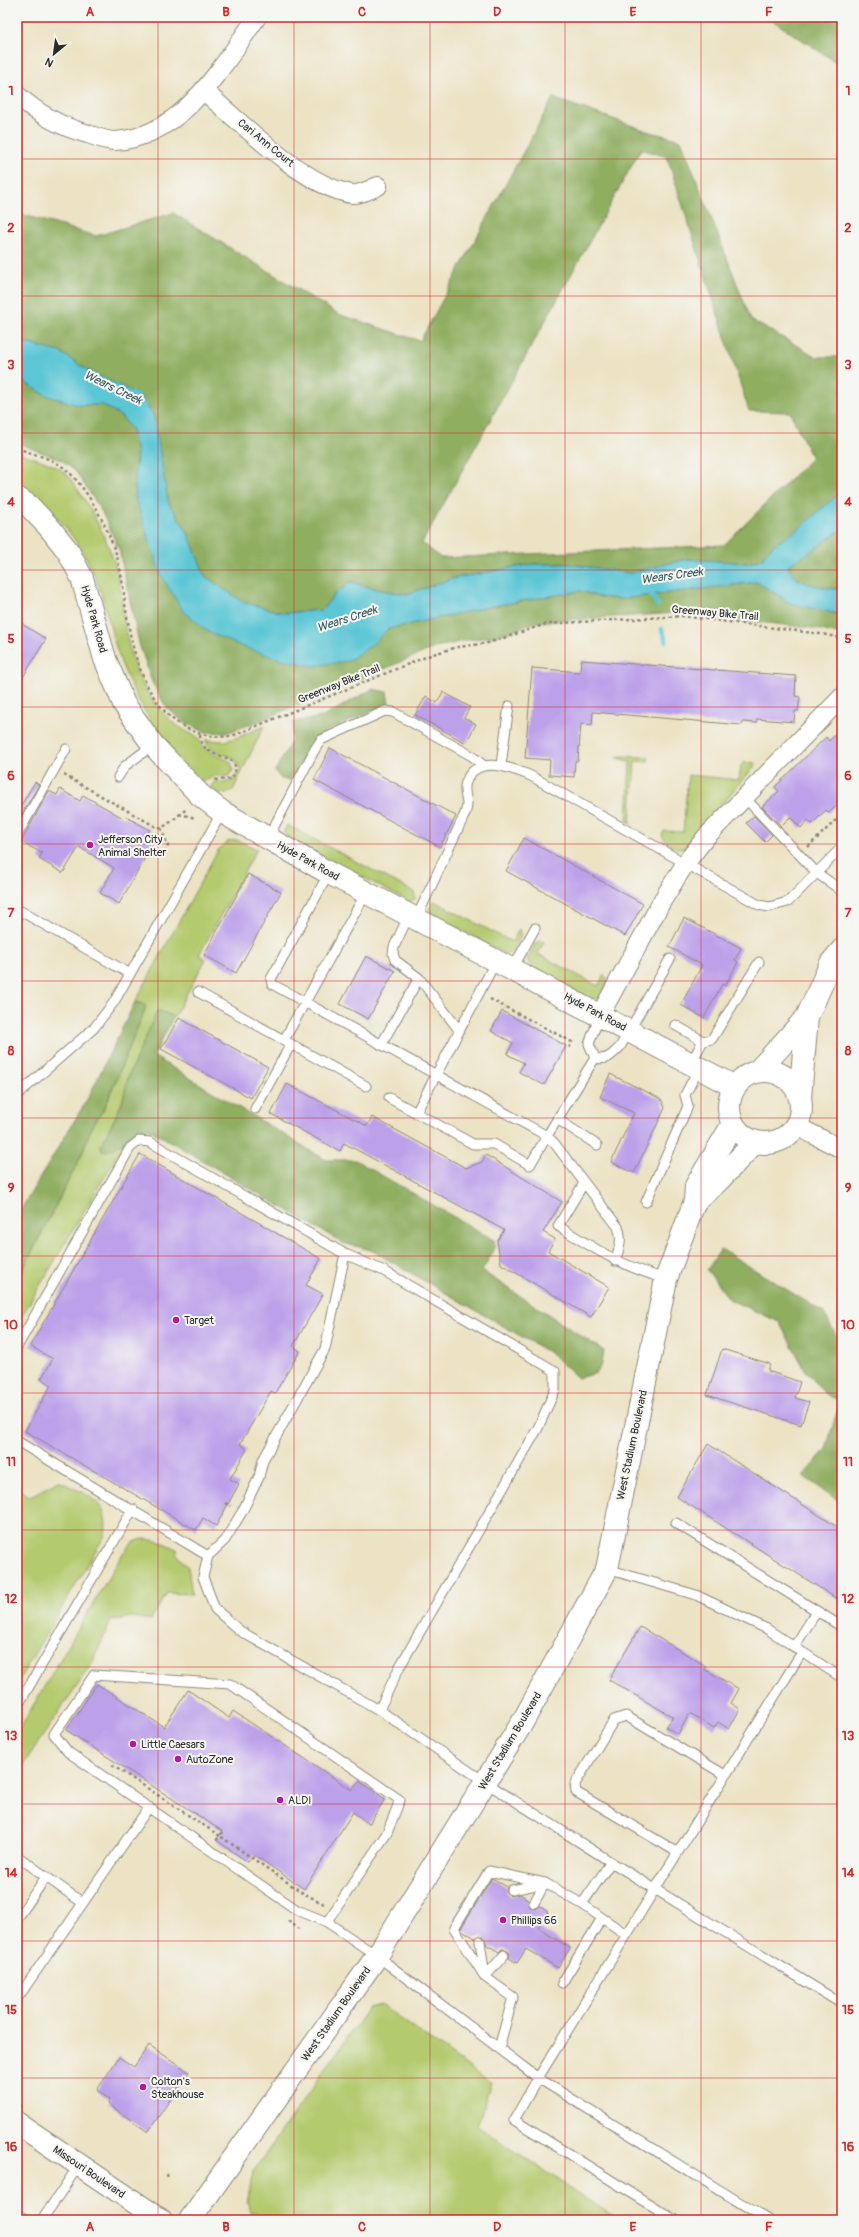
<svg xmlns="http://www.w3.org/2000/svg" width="859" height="2237" font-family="Pangolin,sans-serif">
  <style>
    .green { fill: #b4ca6e; stroke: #707a4c }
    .forest { fill: #8fae61; stroke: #5d6c46; fill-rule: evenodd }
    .water { fill: #5bc6d5; stroke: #437880 }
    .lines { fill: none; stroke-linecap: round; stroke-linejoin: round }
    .stream { stroke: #5bc6d5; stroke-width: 5 }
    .building { fill: #bca0ea }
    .lane-casing { stroke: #8c8778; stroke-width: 11 }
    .street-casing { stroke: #8c8778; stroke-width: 20 }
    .secondary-casing { stroke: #8c8778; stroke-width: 24 }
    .path { stroke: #8c8778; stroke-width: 2.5; stroke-dasharray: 3 3; stroke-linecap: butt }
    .lane { stroke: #fff; stroke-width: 9 }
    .street { stroke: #fff; stroke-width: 18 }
    .secondary { stroke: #fff; stroke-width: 22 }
    .grid { fill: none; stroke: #d62828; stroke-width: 1; stroke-opacity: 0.55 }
    .poi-dot { fill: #b5179e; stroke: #f6f6f2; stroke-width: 1.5 }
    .labels { text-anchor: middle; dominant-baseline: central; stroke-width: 4; stroke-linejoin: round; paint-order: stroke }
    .street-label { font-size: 11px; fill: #2b2b2b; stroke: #f6f6f2 }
    .poi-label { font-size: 11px; fill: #2b2b2b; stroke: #f6f6f2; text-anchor: start }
    .water-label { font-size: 12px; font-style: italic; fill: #395a5e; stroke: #f6f6f2 }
    .neatline { fill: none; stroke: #d62828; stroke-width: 1.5 }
    .grid-label { font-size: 13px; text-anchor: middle; font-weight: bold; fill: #d62828 }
  </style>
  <rect width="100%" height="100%" fill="#f6f6f2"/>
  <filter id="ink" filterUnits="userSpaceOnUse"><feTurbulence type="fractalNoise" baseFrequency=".025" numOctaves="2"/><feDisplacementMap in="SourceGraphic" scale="8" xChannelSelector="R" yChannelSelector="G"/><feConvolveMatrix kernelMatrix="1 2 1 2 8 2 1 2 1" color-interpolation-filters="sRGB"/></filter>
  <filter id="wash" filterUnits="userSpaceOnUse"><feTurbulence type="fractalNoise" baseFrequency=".012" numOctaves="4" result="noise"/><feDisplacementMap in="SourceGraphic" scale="16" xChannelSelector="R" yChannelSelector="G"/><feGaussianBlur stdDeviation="0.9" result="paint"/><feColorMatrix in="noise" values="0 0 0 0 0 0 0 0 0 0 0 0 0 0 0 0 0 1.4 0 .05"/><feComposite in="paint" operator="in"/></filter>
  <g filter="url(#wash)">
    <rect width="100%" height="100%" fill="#ece3c5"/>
    <!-- green -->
    <path class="green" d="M17,452C31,457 47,461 60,469C70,475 77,489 84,499C99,523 112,550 118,577C123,600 123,624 129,646C138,685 160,722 198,737C205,754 215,754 230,761L234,769L229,776H214L203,782C167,751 140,709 122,665C110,634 106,599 92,569C75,535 49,503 17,483Z
      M264,726L233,790L226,794L217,793L210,788L215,781L224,783L233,780L240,769L235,759C226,754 207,753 206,740L225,741L239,737Z
      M619,756L648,757L649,759L647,762L635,761L630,824L627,821L630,761L617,758Z
      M744,762L755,763L756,765L684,848C674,849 666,844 662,835L664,831L683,832L688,775L739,780L741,765Z
      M287,825L414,892L415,899L409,902L286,836L284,831Z
      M237,840L257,849L199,955L206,959L174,1017L161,1011L128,1077L122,1103L101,1146L107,1151L126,1141L17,1324V1281L81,1156L91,1128L105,1107L145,1010L144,1004L135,1002L218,850L229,841Z
      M433,902H436L512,942L519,929L521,936L513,951L505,954L432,914L429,910Z
      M540,941L544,942L538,954L598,986L604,975L607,978L608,982L599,999H590L531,967L527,959L536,943Z
      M59,1481C85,1494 111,1500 105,1535L17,1683V1489L30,1496Z
      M142,1539C156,1539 165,1543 178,1550L176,1554L188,1567L192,1594L167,1593L151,1620L131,1617L111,1621L92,1663L17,1774V1733L123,1553L132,1543Z
      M381,2005L491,2083L477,2126L619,2220H260L257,2212L252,2214L247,2202L253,2172L368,2008Z"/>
    <!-- forest -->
    <path class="forest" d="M767,17H842V66Z
      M553,98L650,132L681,140L751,320L817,357H842V590C825,587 792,586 788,565L794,561L762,559L748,563L686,559L630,573L569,564H533L455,578L407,594L379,590L351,582L335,594L323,610L284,613L243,602L205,576L188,533L168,502L160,461L89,371L60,352L17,341V213L96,236L173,213L338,314L420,341ZM641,149L667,157L749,411L790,412L812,458L724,545L441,558L422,543Z
      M17,378L48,396L78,405H103L122,417L132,430L137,453L135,475L161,575L372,645L388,629L493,606L580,591L600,597L621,599L757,582L790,603L842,615V635L813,628L677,613L537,622L497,636L467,640L434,648L257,722L226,733L206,732L185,723L166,707L152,682L139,643L119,549L101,510L76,472L62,460L17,443Z
      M372,689L387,692L389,704L333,728L316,738L290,780L281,779L275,771L291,742L294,722L323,717Z
      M135,1002L144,1004L146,1007L105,1107L91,1128L81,1156L17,1281V1216L88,1098Z
      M157,1011H161L174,1017L153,1056L326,1160H355L494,1240L495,1248L482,1271L604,1351L602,1364L596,1373L578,1378L550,1353L371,1250L343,1243L147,1128C129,1129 121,1152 102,1151L101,1146L122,1103L128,1077Z
      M721,1249L823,1312L842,1345V1503L803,1476L826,1449L840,1401L825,1394L806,1371L779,1322L730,1300L707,1270Z"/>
    <!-- water -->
    <path class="water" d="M17,341L60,352L89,371L140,395L154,416L168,502L188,533L205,576L243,602L284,613L322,610L335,594L351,582L379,590L407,594L455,578L533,564H569L630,573L686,559L748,563L762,559L772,546L796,531L842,491V529L809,553L788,565C792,586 825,587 842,590V615L790,603L757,582L621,599L600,597L580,591L493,606L388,629L372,645L348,661L314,666L276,658L241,646L210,633L183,611L161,575L136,501L135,475L137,453L132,430L122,417L103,405H78L48,396L17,378Z"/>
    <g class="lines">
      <!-- stream -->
      <path class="stream" d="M650,592L658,605
        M662,629L666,641"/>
    </g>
    <g id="blocks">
      <!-- building -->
      <path class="building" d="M17,621L46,639L17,687Z
        M581,660L796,676L795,696L800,697L798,711H795L794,722L757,719V723L743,722L742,725L593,712L592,725L581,724L578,761H575L574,777L549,775L550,760L525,758L532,668L580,672Z
        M443,692L470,707L464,718L476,724L466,743L415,715L426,696L437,703Z
        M842,727V800L829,813L826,810L812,824L808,820L801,828L790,817L781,826L762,807L779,791L775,787L826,737L829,741Z
        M330,748L456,816L440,847L314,780Z
        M35,782L39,785L21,815L17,812Z
        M60,789L80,801L83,795L123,818L125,816L150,830L145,838L154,842L119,904L100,893L114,868L79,847L63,873L39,859L42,853L21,842L49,791L57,795Z
        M754,816L772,835L765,842L746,823Z
        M524,838L643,904L625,936L506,871Z
        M248,874L281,892L236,973L204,955Z
        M684,918L741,948L735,960L738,962L725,986L722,984L704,1018L681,1005L702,965L669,947Z
        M366,956L395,971L368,1019L340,1004Z
        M502,1011L566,1046L544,1085L519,1072L524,1063L507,1054L513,1043L491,1031Z
        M179,1018L268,1067L251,1098L161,1049Z
        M610,1074L661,1099L665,1108L634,1173L611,1162L634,1113L600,1097Z
        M287,1084L367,1126L372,1117L466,1168L482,1162L486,1155L562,1202L543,1232L555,1239L548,1251L609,1287L591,1317L501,1264L497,1241L504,1230L344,1143L340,1151L271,1114Z
        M140,1154L321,1259L306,1285L323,1294L293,1346L300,1351L275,1393L271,1391L240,1444L247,1449L230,1479L239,1484L216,1526L203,1518L196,1530L25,1431L51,1385L41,1379L53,1359L30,1346Z
        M722,1349L770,1364L768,1371L800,1382L795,1398L809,1402L801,1425L707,1395Z
        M708,1444L842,1530V1602L677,1497Z
        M640,1627L706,1666L704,1669L739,1689L731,1703L740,1709L729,1729L718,1722L714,1728L690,1713L678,1734L666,1727L673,1717L609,1680Z
        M97,1684L164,1727L188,1690L229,1718L233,1711L352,1790L359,1781L385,1799L369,1824L353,1812L304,1889L254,1855L248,1862L216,1840L222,1831L66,1730Z
        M492,1878L507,1887L506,1892L510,1896L520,1894L529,1900L528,1904L531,1908L535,1909L539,1906L548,1912L538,1928L570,1948L558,1968L526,1949L517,1963L509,1958L510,1953L508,1950L502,1949L499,1952L487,1945L483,1936L475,1938L462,1930L461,1928Z
        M149,2045L189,2072L148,2132L108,2104L110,2100L97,2090L119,2057L134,2067Z"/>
    </g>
  </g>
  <g filter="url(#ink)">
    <use href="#blocks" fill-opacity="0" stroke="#8c8778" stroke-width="1"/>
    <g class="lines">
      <defs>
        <path id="lane" d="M501,765L509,706
          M118,777L125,766L153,745
          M744,797L817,873L842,891
          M17,835L66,749
          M268,838L315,749L321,740L385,711L393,712L472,756L483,765
          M329,873L271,979L272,984L547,1136L595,1058
          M17,909L130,974L222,812
          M409,915L394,947L393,954L395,960L419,978L459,1030
          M416,919L463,818C465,814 467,809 467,803C466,796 463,789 466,782C476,754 512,768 531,776L759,905L769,907L788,902L842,847
          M513,968L535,928
          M198,992L366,1086
          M600,1015L589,1044L595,1058C607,1061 612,1055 620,1047L670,959
          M675,1025L703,1041L712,1039L759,962
          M284,1040L366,893
          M381,1045L419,978
          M691,1063L703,1041
          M17,1095L94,1028L114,1002L130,974
          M389,1098L473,1144H494L530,1165L547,1136L555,1144L618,1227C623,1240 619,1249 615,1261
          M255,1109L291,1044
          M416,1113L496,961
          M557,1119L597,1145
          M584,1183L558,1226C595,1249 623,1267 666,1279
          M646,1202L688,1106L685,1095L699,1068
          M345,1254L325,1349L263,1460L259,1477L242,1512L225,1540L208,1556L203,1577L215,1609L240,1631L379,1710L485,1782L611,1862L842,2004
          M17,1347L130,1148L139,1141L150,1142L345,1254L384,1271L555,1371V1390L538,1428L399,1668L379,1710
          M17,1441L208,1556
          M676,1523L817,1611L794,1647
          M607,1569L696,1595L767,1629L842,1678
          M817,1611L842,1627
          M17,1707L133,1509
          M677,1852L576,1792L575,1784L614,1720L626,1716L725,1775
          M17,1856L83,1903
          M611,1862L582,1904L627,1935
          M534,1903L545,1883L582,1904
          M17,1919L46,1877
          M327,1922L387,1833L400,1800L230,1684L94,1675L54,1734L68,1752L297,1910L327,1922L377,1956L538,2078L802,1652
          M480,1941L485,1977L504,1955
          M562,1983L602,1918
          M17,1999L149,1807
          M499,2048L513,1997L485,1977L454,1928L489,1871L545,1883L512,1890
          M17,2214L27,2220
          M42,2220L79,2165
          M675,2220L514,2120L538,2078L768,2220"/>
        <path id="street" d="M204,91C240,122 305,187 352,194C359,195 371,189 378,186
          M17,95C38,114 61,127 88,134C96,137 107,141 115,141C183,137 222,66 257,17
          M600,1015L662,901L685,864L706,837L842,697
          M796,1126L842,1149"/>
        <path id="secondary" d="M17,498L29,506L49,527L68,551L82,578L105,659L124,704L153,745L200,795L222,812L329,873L735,1087
          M729 1107a36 36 0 1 1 72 0a36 36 0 1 1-72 0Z
          M757,1072L807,1017L831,963L842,950
          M800,1098L807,1017
          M695,1201L717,1182L755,1142
          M17,2123L161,2220
          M190,2220L377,1956L522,1723L607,1569L666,1279L695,1201L696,1186L733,1124"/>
      </defs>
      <!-- lane casing -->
      <use href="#lane" class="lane-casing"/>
      <!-- street casing -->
      <use href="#street" class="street-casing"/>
      <!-- secondary casing -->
      <use href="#secondary" class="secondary-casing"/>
      <!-- path -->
      <path class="path" d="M17,448C32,454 52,458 64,468C88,487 113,536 119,565C124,584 124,603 128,622C137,679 164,743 232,736L433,654L458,647L488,643L546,624L682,616L828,635L842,639
        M200,735C201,752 217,755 230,759L236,767L234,775L231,779L212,780
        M64,775L158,828C167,828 178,814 187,809
        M179,814L196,818
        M161,828L168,846L162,857
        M808,847L842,814
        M490,999L572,1042L569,1048
        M225,1503L231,1506
        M112,1765L220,1836L216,1841
        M222,1832L220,1836L303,1893L324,1904
        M288,1921L299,1929
        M167,2174L168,2178"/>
      <!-- lane -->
      <use href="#lane" class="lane"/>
      <!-- street -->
      <use href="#street" class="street"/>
      <!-- secondary -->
      <use href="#secondary" class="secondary"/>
    </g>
  </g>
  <!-- grid -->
  <path class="grid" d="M158,17V2220M294,17V2220M430,17V2220M565,17V2220M701,17V2220M17,159H842M17,296H842M17,433H842M17,570H842M17,707H842M17,844H842M17,981H842M17,1118H842M17,1256H842M17,1393H842M17,1530H842M17,1667H842M17,1804H842M17,1941H842M17,2078H842"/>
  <!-- markers -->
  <g class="poi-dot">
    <circle cx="90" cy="845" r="4"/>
    <circle cx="176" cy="1320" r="4"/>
    <circle cx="133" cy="1744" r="4"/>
    <circle cx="178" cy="1759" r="4"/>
    <circle cx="280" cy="1800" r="4"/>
    <circle cx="503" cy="1920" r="4"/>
    <circle cx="143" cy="2087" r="4"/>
  </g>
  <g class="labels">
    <!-- street labels -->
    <g class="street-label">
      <text transform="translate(266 143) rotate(39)">Cari Ann Court</text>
      <text transform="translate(715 613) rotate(5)">Greenway Bike Trail</text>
      <text transform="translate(94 619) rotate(74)">Hyde Park Road</text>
      <text transform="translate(339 684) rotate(-22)">Greenway Bike Trail</text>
      <text transform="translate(308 861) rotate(29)">Hyde Park Road</text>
      <text transform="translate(595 1012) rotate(28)">Hyde Park Road</text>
      <text transform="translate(632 1445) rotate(-78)">West Stadium Boulevard</text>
      <text transform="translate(510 1741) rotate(-59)">West Stadium Boulevard</text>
      <text transform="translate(336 2014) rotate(-55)">West Stadium Boulevard</text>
      <text transform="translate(89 2172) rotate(34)">Missouri Boulevard</text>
    </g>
    <!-- poi labels -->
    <g class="poi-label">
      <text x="98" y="839">Jefferson City<tspan x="98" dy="13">Animal Shelter</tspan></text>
      <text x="184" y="1320">Target</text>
      <text x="141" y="1744">Little Caesars</text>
      <text x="186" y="1759">AutoZone</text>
      <text x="288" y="1800">ALDI</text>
      <text x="511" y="1920">Phillips 66</text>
      <text x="151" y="2081">Colton's<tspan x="151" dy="13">Steakhouse</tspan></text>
    </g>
    <!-- water labels -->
    <g class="water-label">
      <text transform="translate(113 388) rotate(26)">Wears Creek</text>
      <text transform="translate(672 576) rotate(-8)">Wears Creek</text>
      <text transform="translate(347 619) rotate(-18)">Wears Creek</text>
    </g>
  </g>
  <!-- margin -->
  <rect width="859" height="2237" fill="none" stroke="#f6f6f2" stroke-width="44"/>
  <!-- north arrow -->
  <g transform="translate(54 54) rotate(209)" stroke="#f6f6f2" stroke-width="3" paint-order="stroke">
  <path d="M0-3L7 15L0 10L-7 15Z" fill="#2b2b2b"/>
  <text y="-6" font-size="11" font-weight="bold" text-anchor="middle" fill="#2b2b2b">N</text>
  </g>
  <rect x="22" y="22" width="815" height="2193" class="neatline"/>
  <g class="grid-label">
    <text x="90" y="16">A</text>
    <text x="226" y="16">B</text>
    <text x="362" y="16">C</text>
    <text x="497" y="16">D</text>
    <text x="633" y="16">E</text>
    <text x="769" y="16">F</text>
    <text x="11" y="95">1</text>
    <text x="848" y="95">1</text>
    <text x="11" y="232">2</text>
    <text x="848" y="232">2</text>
    <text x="11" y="369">3</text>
    <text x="848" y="369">3</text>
    <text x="11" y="506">4</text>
    <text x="848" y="506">4</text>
    <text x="11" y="643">5</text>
    <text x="848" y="643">5</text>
    <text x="11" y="780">6</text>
    <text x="848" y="780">6</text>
    <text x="11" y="917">7</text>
    <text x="848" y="917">7</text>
    <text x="11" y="1055">8</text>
    <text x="848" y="1055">8</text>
    <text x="11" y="1192">9</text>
    <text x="848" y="1192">9</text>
    <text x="11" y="1329">10</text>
    <text x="848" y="1329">10</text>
    <text x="11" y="1466">11</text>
    <text x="848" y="1466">11</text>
    <text x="11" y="1603">12</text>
    <text x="848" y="1603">12</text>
    <text x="11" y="1740">13</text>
    <text x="848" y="1740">13</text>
    <text x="11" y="1877">14</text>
    <text x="848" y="1877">14</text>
    <text x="11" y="2014">15</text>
    <text x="848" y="2014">15</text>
    <text x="11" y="2151">16</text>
    <text x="848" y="2151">16</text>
    <text x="90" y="2231">A</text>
    <text x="226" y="2231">B</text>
    <text x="362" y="2231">C</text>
    <text x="497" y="2231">D</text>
    <text x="633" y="2231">E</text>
    <text x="769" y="2231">F</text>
  </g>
</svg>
